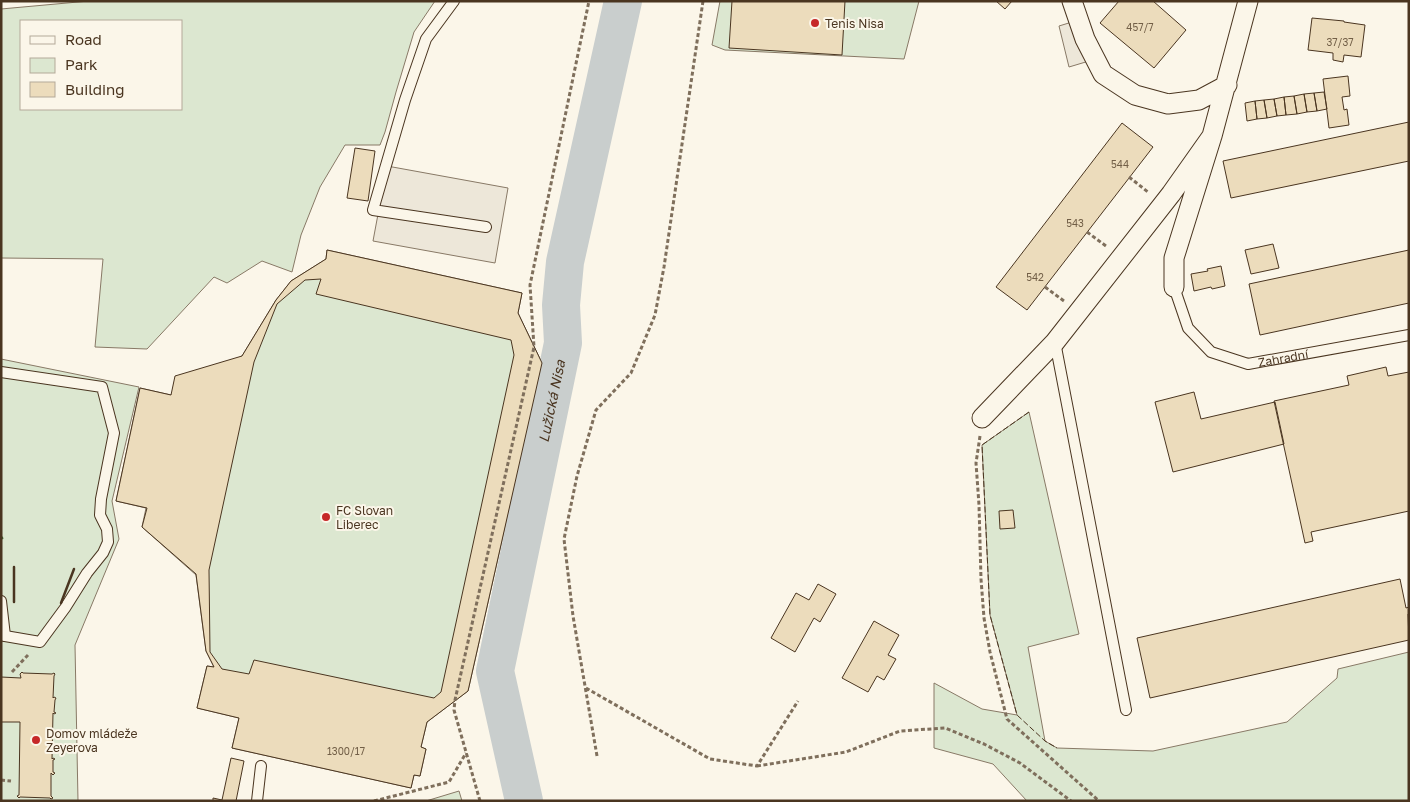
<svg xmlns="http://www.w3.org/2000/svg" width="1410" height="802" font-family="'Golos Text',sans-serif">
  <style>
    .green { fill: #dce7d0; stroke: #887966; fill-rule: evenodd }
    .parking { fill: #ede7d9; stroke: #887966 }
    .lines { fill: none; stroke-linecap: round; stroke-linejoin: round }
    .river { stroke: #c9cecd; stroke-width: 38 }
    .building { fill: #ecdcbc; stroke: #4a3520; fill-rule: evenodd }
    .service-casing { stroke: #4a3520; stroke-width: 12 }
    .minor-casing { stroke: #4a3520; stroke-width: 21 }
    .path { stroke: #7f6f5c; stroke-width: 3; stroke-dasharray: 4 2.5; stroke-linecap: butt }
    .service { stroke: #fbf6e9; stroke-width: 10 }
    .minor { stroke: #fbf6e9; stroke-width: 19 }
    .hedge { stroke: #436837; stroke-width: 4; stroke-dasharray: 2.5 4; stroke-linecap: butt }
    .fence { stroke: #4a3520; stroke-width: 1; stroke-dasharray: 6 2.5; stroke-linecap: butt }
    .wall { stroke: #4a3520; stroke-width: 2.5 }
    .poi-dot { fill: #c62828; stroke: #fbf6e9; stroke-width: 2 }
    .labels { text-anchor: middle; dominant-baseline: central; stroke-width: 4; stroke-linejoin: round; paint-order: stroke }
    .number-label { font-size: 10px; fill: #725f47 }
    .poi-label { font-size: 12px; fill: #4a3520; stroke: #fbf6e9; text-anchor: start }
    .street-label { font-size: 12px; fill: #4a3520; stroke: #fbf6e9 }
    .water-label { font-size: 14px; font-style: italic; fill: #4a3520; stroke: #fbf6e9 }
  </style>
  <rect width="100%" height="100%" fill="#fbf6e9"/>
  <!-- green -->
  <path class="green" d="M89,1H435L414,32L396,92L385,132L380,145H345L320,187L301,235L292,272L262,261L227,283L214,277L147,349L95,347L103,259L1,258V9ZM21,21H181V109H21Z
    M720,1H919L904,59L725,50L712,45Z
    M327,250L522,293L518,313L542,363L468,691L427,722L421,747L426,749L420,776L414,775L411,788L232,748L239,718L197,708L207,666L214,667L206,651L196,575L142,527L146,508L116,501L140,388L171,395L242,356L276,300L291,281L326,259Z
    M1,359L139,387L112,501L119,539L75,645L78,801H1Z
    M1029,412L1079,634L1028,647L1045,741L1057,748L1153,751L1287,722L1337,678L1338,669L1409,652V801H1027L993,764L934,748V683L982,709L1017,715L990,615L982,445Z
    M459,791L462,801H426Z"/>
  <!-- parking -->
  <path class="parking" d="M1072,22L1089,61L1069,67L1059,26Z
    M387,166L508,188L495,263L373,241Z"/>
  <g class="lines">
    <!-- river -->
    <path class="river" id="s1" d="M524,801L495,671L563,343L561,305L565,262L623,1"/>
  </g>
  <!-- building -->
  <path class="building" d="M732,1H845L842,55L729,48Z
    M996,1H1012L1005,9Z
    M1119,1H1153L1186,30L1154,68L1100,23Z
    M1312,18L1344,21V22L1365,25L1361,57L1344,55L1343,62L1333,60V53L1308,50Z
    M1348,76L1350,96L1342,97L1344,110L1347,109L1349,125L1329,128L1323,79Z
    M1324,92L1327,109L1317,111L1314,93Z
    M1314,93L1317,111L1307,112L1304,94Z
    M1304,94L1307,112L1297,114L1294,96Z
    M1294,96L1297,114L1286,115L1284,97Z
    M1284,97L1286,115L1277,116L1274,99Z
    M1274,99L1277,116L1267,118L1264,100Z
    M1264,100L1267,118L1257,119L1255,101Z
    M1255,101L1257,119L1247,121L1245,103Z
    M1409,122V161L1231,198L1223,161Z
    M1122,123L1153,147L1027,310L996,287Z
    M355,148L375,151L368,201L347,198Z
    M1273,244L1279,268L1251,274L1245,250Z
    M327,250L522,293L518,313L542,363L468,691L427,722L421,747L426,749L420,776L414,775L411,788L232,748L239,718L197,708L207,666L214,667L206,651L196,574L142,527L147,508L116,501L140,388L171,395L175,376L242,356L276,300L291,281L326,259ZM321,279L316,294L511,340L514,355L441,692L434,698L254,660L249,674L222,669L210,652L209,570L254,362L277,304L305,280Z
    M1409,250V303L1260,335L1249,284Z
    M1221,266L1225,286L1212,289L1211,287L1194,291L1191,274L1208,271L1207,269Z
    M1386,367L1388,376L1409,372V511L1311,532L1313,541L1305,543L1274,401L1349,385L1347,376Z
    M1194,392L1201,419L1275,402L1284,444L1173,472L1155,402Z
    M1013,510L1015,528L1000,529L999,511Z
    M1400,579L1406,608L1409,607V614H1408L1409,640L1150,698L1137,638Z
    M818,584L836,594L820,622L814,618L795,652L771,638L796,593L809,600Z
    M874,621L899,635L888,655L896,659L884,680L877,676L868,692L842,678Z
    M22,672L23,673L52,674L54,673L55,674L54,676L53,698L54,697L56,698L55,700L54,712L56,713L54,714L53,713L52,759L53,758L55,759L53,760V772L55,773L53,775L51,773V796L53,798L51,799L50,798L20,797L19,798L17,796L19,795L20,722H1V677L21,678L20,674Z
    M231,758L244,761L236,801H213V798L222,800Z"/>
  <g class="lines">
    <defs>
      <g id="service">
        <path d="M454,1L426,39L405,100L373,210L486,227"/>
        <path id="s2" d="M1174,287L1188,328L1211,352L1248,364L1409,335"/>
        <path d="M1055,342L1126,710"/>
        <path d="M1,372L102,387L114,433L101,499L100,515L107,529L108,542L103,553L87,573L65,608L40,642L5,636"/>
        <path d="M1,601L5,636L1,635"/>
        <path d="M257,801L261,766"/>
      </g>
      <path id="minor" d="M1072,1L1085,39L1103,74L1135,95L1168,104L1199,100L1227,85
        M1174,287V258L1212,136L1248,1
        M982,418L1055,342L1171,194L1212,136"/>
    </defs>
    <!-- service casing -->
    <use href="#service" class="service-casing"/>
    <!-- minor casing -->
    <use href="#minor" class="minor-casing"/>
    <!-- path -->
    <path class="path" d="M1129,177L1148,192
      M1087,232L1106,246
      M1045,287L1064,301
      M980,436L976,463L979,505L981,579L984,618L990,652L1007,719L1099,801
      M12,672L28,655
      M586,688L710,759L757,766L798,701
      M597,756L573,616L564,539L577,476L596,410L631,373L655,315L664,267L703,1
      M757,766L846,752L900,731L945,728L984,744L1020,763L1071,801
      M1,780L11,781
      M374,801L449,782L466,753
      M480,801L454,710L455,700L534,347L530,285L589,1"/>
    <!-- service -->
    <use href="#service" class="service"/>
    <!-- minor -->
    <use href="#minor" class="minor"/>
    <!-- hedge -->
    <path class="hedge" d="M1,537L2,542"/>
    <!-- fence -->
    <path class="fence" d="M1029,412L982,445L990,615L1017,715L1045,741L1057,748"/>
    <!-- wall -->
    <path class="wall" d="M14,602V567
      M61,603L74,569"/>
  </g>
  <!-- markers -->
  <g class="poi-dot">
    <circle cx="815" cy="23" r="5"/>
    <circle cx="326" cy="517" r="5"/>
    <circle cx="36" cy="740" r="5"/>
  </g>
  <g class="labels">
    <!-- number labels -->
    <g class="number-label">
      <text x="1140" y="27">457/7</text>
      <text x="1340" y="42">37/37</text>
      <text x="1120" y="164">544</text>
      <text x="1075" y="223">543</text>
      <text x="1035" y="277">542</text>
      <text x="346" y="751">1300/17</text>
    </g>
    <!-- poi labels -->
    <g class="poi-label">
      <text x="825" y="23">Tenis Nisa</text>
      <text x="336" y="510">FC Slovan<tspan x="336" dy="14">Liberec</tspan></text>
      <text x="46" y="733">Domov mládeže<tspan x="46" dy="14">Zeyerova</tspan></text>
    </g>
    <!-- street labels -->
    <g class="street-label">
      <text stroke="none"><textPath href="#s2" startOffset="151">Zahradní</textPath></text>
    </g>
    <!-- water labels -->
    <g class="water-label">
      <text stroke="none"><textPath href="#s1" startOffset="409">Lužická Nisa</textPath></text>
    </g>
  </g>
  <!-- border -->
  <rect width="1410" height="802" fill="none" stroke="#4a3520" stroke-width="5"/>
  <!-- legend -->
  <rect x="20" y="20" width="162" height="90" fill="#fbf6e9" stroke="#b4a999"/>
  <rect x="30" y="36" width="25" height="8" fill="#fbf6e9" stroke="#b4a999"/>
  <text x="65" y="45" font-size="15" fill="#4a3520">Road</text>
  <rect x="30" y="58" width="25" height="15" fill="#dce7d0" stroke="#b4a999"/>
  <text x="65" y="70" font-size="15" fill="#4a3520">Park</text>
  <rect x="30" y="82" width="25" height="15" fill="#ecdcbc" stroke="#b4a999"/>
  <text x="65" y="95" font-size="15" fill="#4a3520">Building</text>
</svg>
